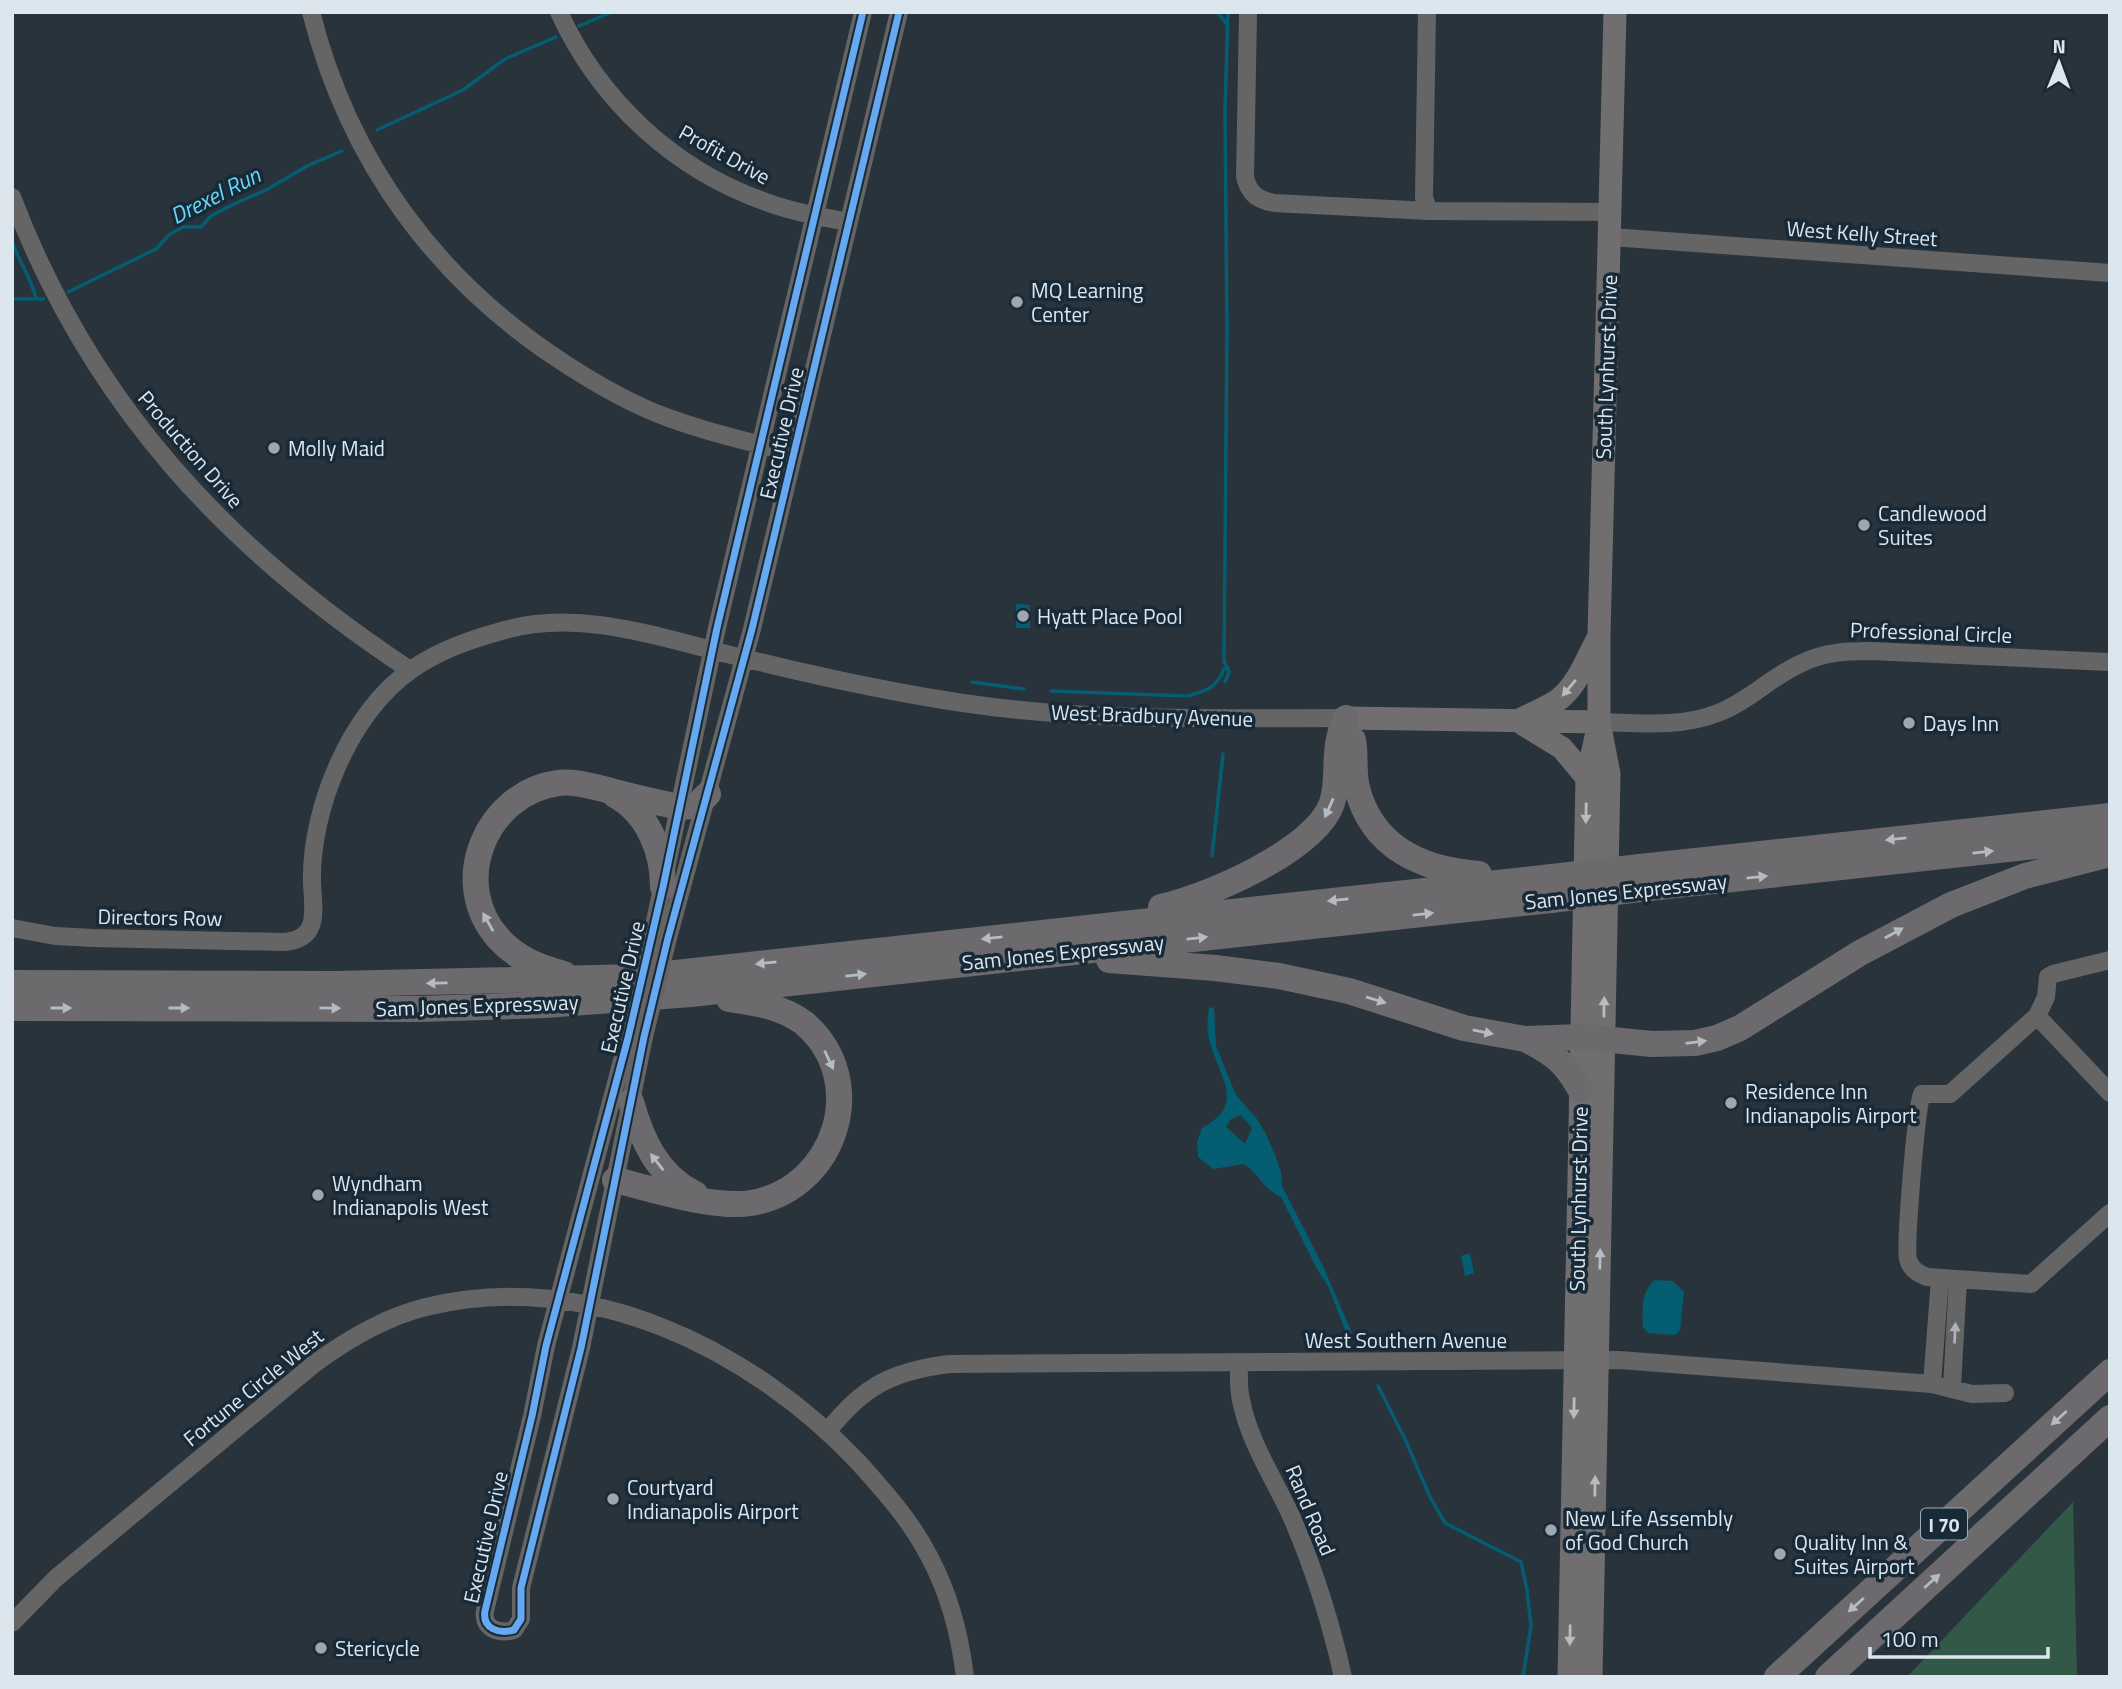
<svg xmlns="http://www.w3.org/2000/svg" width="2122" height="1689" font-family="'Titillium Web',sans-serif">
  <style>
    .green { fill: #325947 }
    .water { fill: #055d71; fill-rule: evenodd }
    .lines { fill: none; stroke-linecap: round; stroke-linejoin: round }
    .stream { stroke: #055d71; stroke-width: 3.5 }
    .minor { stroke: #656565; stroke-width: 18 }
    .major { stroke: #716e6f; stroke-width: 23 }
    .highway { stroke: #6c6a6d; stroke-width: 26 }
    .minor-bridge { stroke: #656565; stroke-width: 18 }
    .highway-bridge { stroke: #6c6a6d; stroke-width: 26 }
    .cycleway-casing { stroke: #182a37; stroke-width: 11 }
    .cycleway { stroke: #66a8f1; stroke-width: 7 }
    .oneway { fill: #b6bcc2 }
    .oneway2 { fill: #b4bbc2 }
    .oneway3 { fill: #acb2b8 }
    .poi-dot { fill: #9da7b0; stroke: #182a37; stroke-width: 2.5 }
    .labels { text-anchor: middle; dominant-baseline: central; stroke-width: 7; stroke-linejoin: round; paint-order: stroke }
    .shield { fill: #182a37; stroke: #a0aeb8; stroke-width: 2 }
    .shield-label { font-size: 19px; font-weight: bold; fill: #dbe6ef }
    .street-label { font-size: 21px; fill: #dbe6ef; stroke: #182a37 }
    .poi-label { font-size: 21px; fill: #dbe6ef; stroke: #182a37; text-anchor: start }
    .water-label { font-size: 23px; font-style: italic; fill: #66d9f9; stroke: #182a37 }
  </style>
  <rect width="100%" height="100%" fill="#29333b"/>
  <!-- green -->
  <path class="green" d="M2073,1502L2077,1677H1907Z"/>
  <!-- water -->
  <path class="water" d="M1016,604L1030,605V628H1016Z
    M1209,1007L1214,1008L1216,1046L1236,1095L1257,1119L1266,1134L1275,1155L1281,1172L1282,1186L1324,1268L1355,1340L1349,1337L1344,1328L1329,1288L1317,1269L1281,1197C1261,1188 1261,1175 1244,1164L1213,1169L1198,1157L1197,1142L1202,1128C1248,1103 1218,1077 1209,1039C1206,1029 1208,1017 1209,1007ZM1241,1115L1252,1128L1245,1144L1226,1127L1231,1119Z
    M1470,1253L1474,1273L1465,1276L1461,1256Z
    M1655,1280L1673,1281L1684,1292L1680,1330L1675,1335L1648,1333L1643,1327C1642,1311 1641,1291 1655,1280Z"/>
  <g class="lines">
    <!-- stream -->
    <path class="stream" d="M1217,12L1227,24
      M579,26L612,12
      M377,130L463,90L505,59L556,37
      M12,241C18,261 32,278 36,299
      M68,292L156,249L169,235L183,227H201L211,216L232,205L266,190L307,166L342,151
      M12,299H44
      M972,682L1024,689
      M1225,682L1229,672L1224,661L1227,331L1225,110L1228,12
      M1051,691L1188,696C1206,691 1217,688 1224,669L1228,668
      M1212,856L1223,754
      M1378,1386L1405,1439L1430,1497L1445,1523L1521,1562L1527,1590L1531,1626L1523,1677"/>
    <!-- minor -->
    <path class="minor" d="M311,12C349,162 437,282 567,365C598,385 631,404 666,417C707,432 751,443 794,452
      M559,12C599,100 674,170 766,202C793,212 821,217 849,222
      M1248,12L1245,177C1249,194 1258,200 1274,203L1429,211L1611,212
      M1427,12L1424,198L1429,211
      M12,197C91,404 226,549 410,670
      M1611,237L2110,273
      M1599,722C1639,723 1680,728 1718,713C1749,701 1772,676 1802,663C1824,652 1847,651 1871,651L2110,662
      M12,928L55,936L93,938L284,942C321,939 313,909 312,883C310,810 350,712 411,670C439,650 472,639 505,630C584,608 667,640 743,658C816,676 889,692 963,703C1090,722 1218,718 1346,718
      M668,938L752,629L899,12
      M651,940L717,628L863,12
      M2110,960L2053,974L2048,977L2046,997L2037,1016L1950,1094H1922C1916,1108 1905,1245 1908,1259C1910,1269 1918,1273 1927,1277L2031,1284L2110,1213
      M2037,1016L2110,1093
      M628,1038L546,1346L532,1416L485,1611C482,1629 499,1634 514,1630L521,1619V1588L581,1348L644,1037
      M1239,1363C1239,1375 1238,1388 1241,1400C1249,1442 1275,1480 1292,1518C1314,1569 1331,1623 1343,1677
      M1932,1384L1940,1278
      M1952,1387L1958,1280
      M828,1431C863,1386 893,1371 949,1364L1619,1360L1932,1384L1972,1394L2005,1393
      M12,1623L56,1578L314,1364C348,1339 385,1317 426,1307C586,1267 752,1349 859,1463C885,1492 911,1521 929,1556C949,1593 960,1635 965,1677"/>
    <!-- major -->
    <path class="major" d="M1346,718L1599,722
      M1587,778L1562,748L1518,721C1531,714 1546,708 1558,700C1577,686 1586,660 1597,640
      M1569,1677L1587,778L1597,732
      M1591,1677L1609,774L1599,722V635L1615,12"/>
    <!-- highway -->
    <path class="highway" d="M1353,740C1356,756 1353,772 1357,788C1372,848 1423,870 1479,874
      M615,795C648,813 663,851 663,887
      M1640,867L2110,816
      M1640,889L2110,838
      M1161,907C1207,897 1316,850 1332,803C1339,782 1334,760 1339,739C1340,732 1343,725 1346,718
      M1109,960L1215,968L1279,976L1349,991L1464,1028L1525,1039L1582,1037L1652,1044L1695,1043L1717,1038L1740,1028L1860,953L1951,905L2025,876L2110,854
      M564,974C539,967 517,959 499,939C448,883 486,793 558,783C576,781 594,787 611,791C633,797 656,802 679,807L696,806L708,794
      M12,983L336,984L639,977L1552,877
      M12,1008L420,1009L545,1005L691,994L1551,900
      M1527,1040C1554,1054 1565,1062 1580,1089
      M631,1102C642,1140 657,1175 695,1194
      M615,1180C653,1189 713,1209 751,1203C836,1189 871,1080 804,1023C782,1006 755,1003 729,999
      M1777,1677L2110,1372
      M1828,1677L2110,1418"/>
    <!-- minor-bridge -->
    <path class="minor-bridge" d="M644,1037L668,938
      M628,1038L651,940"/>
    <!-- highway-bridge -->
    <path class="highway-bridge" d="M1552,877L1640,867
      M1551,900L1640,889"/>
    <defs>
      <path id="cycleway" d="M863,12L717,628L663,887L628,1038L546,1346L532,1416L485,1611C482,1629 499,1634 514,1630L521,1619V1588L581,1348L644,1037L668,938L752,629L899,12"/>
    </defs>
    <!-- cycleway casing -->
    <use href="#cycleway" class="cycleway-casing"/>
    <!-- cycleway -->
    <use href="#cycleway" class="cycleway"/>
  </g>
  <!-- one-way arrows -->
  <defs><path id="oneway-solid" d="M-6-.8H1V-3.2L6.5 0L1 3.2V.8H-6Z" transform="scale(1.75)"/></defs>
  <g class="oneway">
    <use href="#oneway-solid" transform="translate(1569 688) rotate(130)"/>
    <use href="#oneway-solid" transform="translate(1586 813) rotate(91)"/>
    <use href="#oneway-solid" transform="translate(1604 1007) rotate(-89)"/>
    <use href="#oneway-solid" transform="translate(1600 1259) rotate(-89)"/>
    <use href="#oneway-solid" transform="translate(1574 1408) rotate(91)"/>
    <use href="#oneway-solid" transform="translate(1595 1486) rotate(-89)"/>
    <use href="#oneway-solid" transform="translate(1570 1635) rotate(91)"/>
  </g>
  <g class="oneway2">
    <use href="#oneway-solid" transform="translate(1329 808) rotate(114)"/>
    <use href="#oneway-solid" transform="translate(1896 839) rotate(174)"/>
    <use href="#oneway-solid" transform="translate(1983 852) rotate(-6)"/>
    <use href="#oneway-solid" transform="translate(1757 877) rotate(-6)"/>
    <use href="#oneway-solid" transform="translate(1338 900) rotate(174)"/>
    <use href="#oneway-solid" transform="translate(1423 914) rotate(-6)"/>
    <use href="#oneway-solid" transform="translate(488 922) rotate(-119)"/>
    <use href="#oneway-solid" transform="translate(1894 933) rotate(-29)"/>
    <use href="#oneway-solid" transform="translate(992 938) rotate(174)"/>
    <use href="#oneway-solid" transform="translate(1197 938) rotate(-6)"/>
    <use href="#oneway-solid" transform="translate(766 963) rotate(174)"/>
    <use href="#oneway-solid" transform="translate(856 975) rotate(-6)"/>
    <use href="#oneway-solid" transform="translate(437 983) rotate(179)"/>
    <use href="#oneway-solid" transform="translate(1376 1000) rotate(17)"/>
    <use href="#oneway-solid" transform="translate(61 1008)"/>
    <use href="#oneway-solid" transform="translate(179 1008)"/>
    <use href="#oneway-solid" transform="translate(330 1008) rotate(1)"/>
    <use href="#oneway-solid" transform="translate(1483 1032) rotate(12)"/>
    <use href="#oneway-solid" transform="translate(1696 1042) rotate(-7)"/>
    <use href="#oneway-solid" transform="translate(829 1060) rotate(65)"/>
    <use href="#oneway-solid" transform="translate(657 1162) rotate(-128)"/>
    <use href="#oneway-solid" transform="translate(2059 1418) rotate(138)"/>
    <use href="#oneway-solid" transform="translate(1932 1581) rotate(-42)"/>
    <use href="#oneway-solid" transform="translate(1856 1605) rotate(138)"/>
  </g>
  <use class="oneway3" href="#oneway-solid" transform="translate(1955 1333) rotate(-87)"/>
  <!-- markers -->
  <g class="poi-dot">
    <circle cx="1017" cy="302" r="7"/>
    <circle cx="274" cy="448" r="7"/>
    <circle cx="1864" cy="525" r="7"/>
    <circle cx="1023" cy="616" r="7"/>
    <circle cx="1909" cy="723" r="7"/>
    <circle cx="1731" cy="1103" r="7"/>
    <circle cx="318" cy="1195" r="7"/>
    <circle cx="613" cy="1499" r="7"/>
    <circle cx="1551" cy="1530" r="7"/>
    <circle cx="1780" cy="1554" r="7"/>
    <circle cx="321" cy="1648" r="7"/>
  </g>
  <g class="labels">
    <!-- shield labels -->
    <rect class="shield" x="1921" y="1508.5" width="46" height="31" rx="5"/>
    <g class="shield-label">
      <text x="1944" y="1524">I 70</text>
    </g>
    <!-- street labels -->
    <g class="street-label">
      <text transform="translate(725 154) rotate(29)">Profit Drive</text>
      <text transform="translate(1862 233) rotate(4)">West Kelly Street</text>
      <text transform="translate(1606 367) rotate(-88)">South Lynhurst Drive</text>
      <text transform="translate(781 433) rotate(-77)">Executive Drive</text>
      <text transform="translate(191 449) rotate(49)">Production Drive</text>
      <text transform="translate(1931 632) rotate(2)">Professional Circle</text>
      <text transform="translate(1152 715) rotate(2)">West Bradbury Avenue</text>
      <text transform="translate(1626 891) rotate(-6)">Sam Jones Expressway</text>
      <text transform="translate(160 917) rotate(1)">Directors Row</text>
      <text transform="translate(1063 952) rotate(-6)">Sam Jones Expressway</text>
      <text transform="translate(622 987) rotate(-77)">Executive Drive</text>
      <text transform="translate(477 1005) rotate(-2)">Sam Jones Expressway</text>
      <text transform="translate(1578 1199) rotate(-89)">South Lynhurst Drive</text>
      <text x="1406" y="1340">West Southern Avenue</text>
      <text transform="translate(253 1387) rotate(-39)">Fortune Circle West</text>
      <text transform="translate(1311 1510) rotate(67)">Rand Road</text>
      <text transform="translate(485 1537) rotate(-77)">Executive Drive</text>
    </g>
    <!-- poi labels -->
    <g class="poi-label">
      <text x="1031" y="290">MQ Learning<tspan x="1031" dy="24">Center</tspan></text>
      <text x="288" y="448">Molly Maid</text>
      <text x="1878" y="513">Candlewood<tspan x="1878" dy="24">Suites</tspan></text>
      <text x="1037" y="616">Hyatt Place Pool</text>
      <text x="1923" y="723">Days Inn</text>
      <text x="1745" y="1091">Residence Inn<tspan x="1745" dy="24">Indianapolis Airport</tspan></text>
      <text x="332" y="1183">Wyndham<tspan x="332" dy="24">Indianapolis West</tspan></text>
      <text x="627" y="1487">Courtyard<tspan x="627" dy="24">Indianapolis Airport</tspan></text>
      <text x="1565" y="1518">New Life Assembly<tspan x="1565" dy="24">of God Church</tspan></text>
      <text x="1794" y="1542">Quality Inn &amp;<tspan x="1794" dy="24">Suites Airport</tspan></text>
      <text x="335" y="1648">Stericycle</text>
    </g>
    <!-- water labels -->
    <g class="water-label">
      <text transform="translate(215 195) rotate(-27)">Drexel Run</text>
    </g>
  </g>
  <!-- border -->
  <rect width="2122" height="1689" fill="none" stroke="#dbe6ef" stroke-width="28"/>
  <!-- north arrow -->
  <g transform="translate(2059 63) rotate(1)" stroke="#182a37" stroke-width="5" paint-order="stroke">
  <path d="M0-5L12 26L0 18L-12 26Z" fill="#dbe6ef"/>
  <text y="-10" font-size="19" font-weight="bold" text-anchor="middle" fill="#dbe6ef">N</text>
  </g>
  <!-- scale -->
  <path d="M1870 1647v10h178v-10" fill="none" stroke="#dbe6ef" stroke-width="3.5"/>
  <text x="1881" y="1647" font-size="21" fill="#dbe6ef" stroke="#182a37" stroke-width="5" paint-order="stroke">100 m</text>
</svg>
